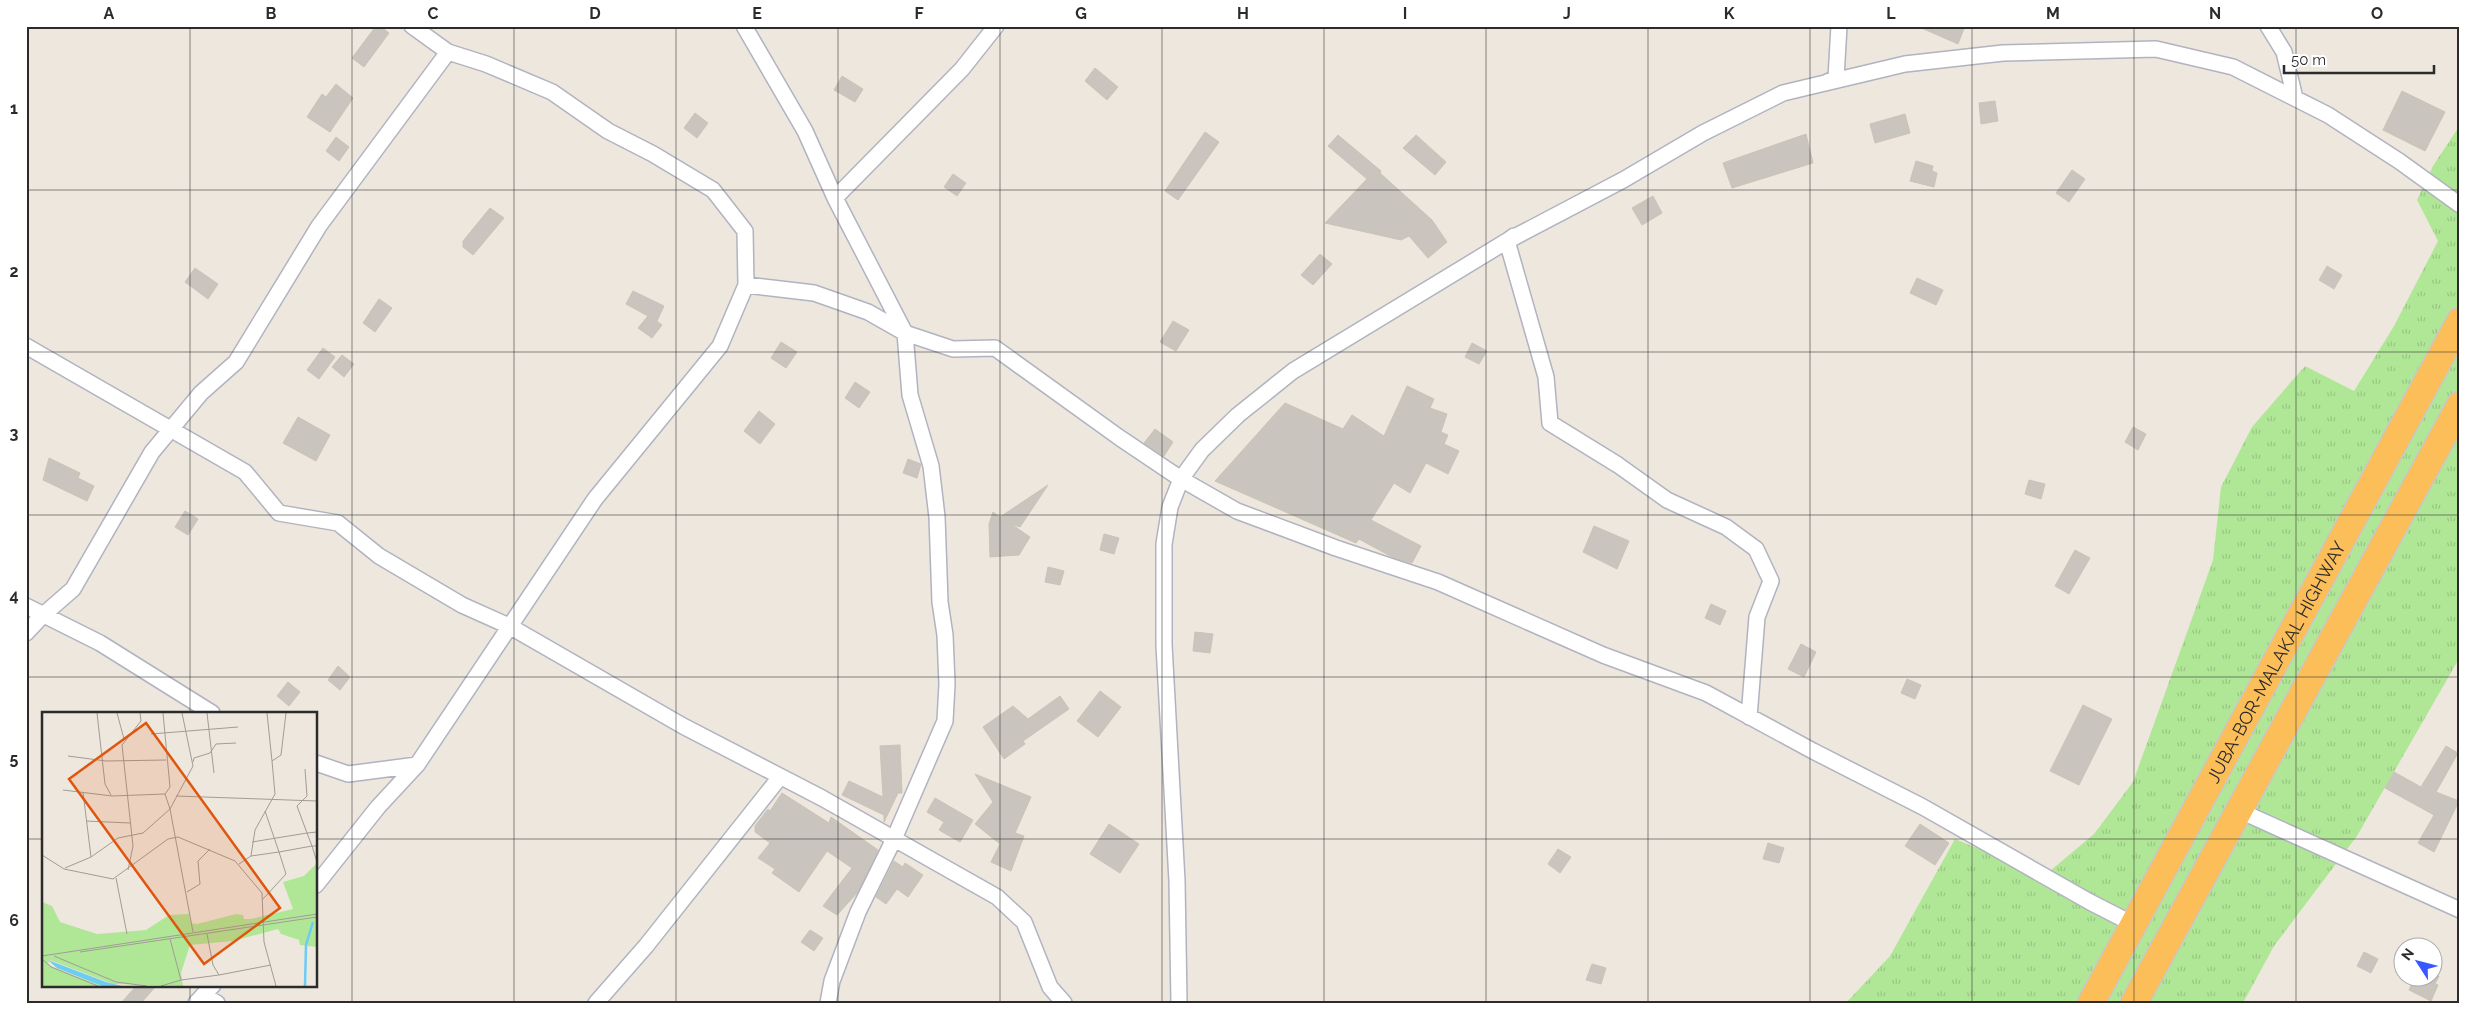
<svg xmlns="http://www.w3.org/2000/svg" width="2486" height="1029" font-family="Raleway,sans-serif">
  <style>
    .grass { fill: url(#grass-tufts) }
    .building { fill: #c9c4bd; stroke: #cac3b6 }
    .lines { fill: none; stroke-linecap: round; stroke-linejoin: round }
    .minor-casing { stroke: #b1b3c0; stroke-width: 18 }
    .trunk-casing { stroke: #c8c8c8; stroke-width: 29 }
    .minor { stroke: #fff; stroke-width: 15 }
    .trunk { stroke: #fbbe58; stroke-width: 26 }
    .grid { fill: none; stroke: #2b2b2b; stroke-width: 1; stroke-opacity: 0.55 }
    .labels { text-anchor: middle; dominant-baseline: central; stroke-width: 4; stroke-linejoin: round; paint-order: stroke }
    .street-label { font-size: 18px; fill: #2b2b2b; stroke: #fff }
    .inset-river { fill: none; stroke: #6cccf4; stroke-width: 2.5 }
    .inset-road { fill: none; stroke: #a09c96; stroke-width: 1 }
    .view { fill: #df570e; fill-opacity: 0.15; stroke: #df570e; stroke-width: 2.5 }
    .inset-edge { fill: none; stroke: #2b2b2b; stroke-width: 2.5 }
    .neatline { fill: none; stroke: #2b2b2b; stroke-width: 2 }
    .grid-label { font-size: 16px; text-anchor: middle; font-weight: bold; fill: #2b2b2b }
  </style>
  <defs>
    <pattern id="grass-tufts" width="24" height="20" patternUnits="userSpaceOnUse" patternTransform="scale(1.25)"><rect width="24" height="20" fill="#b0e797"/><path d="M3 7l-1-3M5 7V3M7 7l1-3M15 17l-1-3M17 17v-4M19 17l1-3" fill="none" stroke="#98c682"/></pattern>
  </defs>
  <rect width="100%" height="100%" fill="#eee7dd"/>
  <!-- grass -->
  <path class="grass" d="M2460,125V657L2357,836L2274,946L2243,1003H1846L1890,956L1955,839L2044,876L2094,834L2133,782L2213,560L2221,487L2252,427L2305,366L2354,391L2394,326L2438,241L2417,200L2433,166Z"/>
  <!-- building -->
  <path class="building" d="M376,26H380L389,33L364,67L352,58Z
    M1917,26H1965L1958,44Z
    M1095,68L1118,87L1107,100L1085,81Z
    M842,76L863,89L855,102L834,90Z
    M336,84L353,98L330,132L307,117L322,94L326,97Z
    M2402,91L2445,112L2425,151L2383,130Z
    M1995,101L1998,121L1981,124L1979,103Z
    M695,113L708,123L697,138L684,128Z
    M1905,114L1910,133L1875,143L1870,124Z
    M1205,132L1219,142L1178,200L1165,191Z
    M1806,134L1813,163L1732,188L1723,163Z
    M1338,135L1375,166L1381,171L1380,173L1432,220L1447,242L1428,258L1409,236L1401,240L1325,223L1367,179L1328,146Z
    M1416,135L1446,162L1435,175L1403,148Z
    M336,137L349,147L339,161L326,151Z
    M1916,161L1933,166L1932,171L1937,173L1934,187L1910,181Z
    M2072,170L2085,179L2069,202L2056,193Z
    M953,174L966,183L957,196L944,187Z
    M1653,196L1662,213L1642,225L1632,208Z
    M490,208L504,218L473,255L463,247V241Z
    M1320,254L1332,264L1313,285L1301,275Z
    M2327,266L2342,275L2334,289L2319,280Z
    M195,268L218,284L208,299L185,282Z
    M1917,278L1943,290L1936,305L1910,293Z
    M633,291L664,306L657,321L655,320L662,325L652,338L638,328L648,316L626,304Z
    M379,299L392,308L375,332L363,323Z
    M1173,321L1189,330L1176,351L1160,342Z
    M781,342L797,352L786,368L771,358Z
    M1472,343L1487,351L1479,364L1465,357Z
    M323,348L335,357L319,379L307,370Z
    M342,355L354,364L344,377L332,367Z
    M855,382L870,392L859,408L845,398Z
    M1407,386L1434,399L1430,408L1447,414L1441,432L1448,435L1444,444L1459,451L1448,474L1426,463L1410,493L1394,483L1371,520L1421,546L1412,563L1394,558L1359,539L1356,543L1215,481L1285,403L1343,429L1352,415L1384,436Z
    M759,411L775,424L760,444L744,431Z
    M298,417L330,435L316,461L283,443Z
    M2133,427L2146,434L2138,450L2125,442Z
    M1155,429L1173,442L1164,456L1144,443Z
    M49,458L80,473L78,478L94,486L87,501L43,480Z
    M908,459L921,464L917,478L903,473Z
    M2029,480L2045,484L2041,499L2025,494Z
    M1048,485L1020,527L1011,524L1030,537L1019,555L990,557L989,524L993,512L1000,517Z
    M185,511L198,519L188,535L175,527Z
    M1594,526L1629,541L1617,569L1583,552Z
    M1104,534L1119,538L1114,554L1100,550Z
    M2075,550L2090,558L2069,594L2055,586Z
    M1048,567L1064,571L1060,585L1045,582Z
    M1711,604L1726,611L1720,625L1705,618Z
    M1195,632L1213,634L1210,653L1193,651Z
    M1801,644L1816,652L1804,677L1788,669Z
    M338,666L350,677L340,690L328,680Z
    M1907,679L1921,685L1915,699L1901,693Z
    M288,682L300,692L289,706L277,696Z
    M1100,691L1121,707L1098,737L1077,721Z
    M1060,696L1069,709L1023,741L1025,744L1004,759L983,727L1013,706L1028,719Z
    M2083,705L2112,719L2079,785L2050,771Z
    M900,745L902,793H898L884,822V815L842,795L849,781L883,797L880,746Z
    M2446,746L2458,753L2436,792L2459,801L2434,852L2418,843L2434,815L2385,788L2394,772L2421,787Z
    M975,774L1031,797L1015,833L1024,836L1011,871L991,862L1000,844L975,824L993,802Z
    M782,793L829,823L831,817L878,850L858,892L837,915L823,906L852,868L827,851L799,892L772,873L775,869L758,858L770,843L755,832V826L768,809L770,811Z
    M935,798L973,820L960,842L939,830L944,822L927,812Z
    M1109,824L1139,844L1120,873L1090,854Z
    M1920,824L1949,843L1935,865L1905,846Z
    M1768,843L1784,848L1779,863L1763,859Z
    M1558,849L1571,857L1560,873L1548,864Z
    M894,861L903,867L905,863L923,875L908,897L897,889L886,904L876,897Z
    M810,930L823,938L814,951L801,942Z
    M2364,952L2378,959L2371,973L2357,966Z
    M1592,964L1606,968L1601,984L1586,980Z
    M2415,976H2439L2435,984L2438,985L2431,1001L2409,990Z
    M137,985H157L141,1003H121Z"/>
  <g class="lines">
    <defs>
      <path id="minor" d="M412,26L448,52L486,64L552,92L608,131L653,154L713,190L745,231L746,285L814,293L868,312L905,333L910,395L931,466L937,517L940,602L945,635L947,684L945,721L894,839L858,912L832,981L828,1003
        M744,26L805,131L835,198L905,333L953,349L995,348L1120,438L1181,479L1237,511L1336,548L1438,582L1603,655L1706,693L1813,751L1923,807L2090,902L2133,924
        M2268,26L2284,52L2295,98
        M1825,83L1836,78L1839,26
        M835,198L962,69L996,26
        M1514,236L1507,241L1546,377L1550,423L1618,465L1667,500L1726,527L1756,549L1771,581L1757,617L1749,717
        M26,346L245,472L279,513L338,523L379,556L462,605L511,627L683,726L822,798L997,897L1024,922L1050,987L1064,1003
        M26,606L100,643L212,713
        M26,633L42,616L73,589L152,452L201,393L236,362L319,226L448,52
        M316,763L348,774L417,765
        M2238,810L2460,910
        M316,885L378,807L417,765L595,499L720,346L746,285
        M203,995L217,1003
        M196,1003L213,985
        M596,1003L646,946L780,777
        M1179,1003L1177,881L1164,645V544L1170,507L1181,479L1202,450L1238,415L1293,371L1507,241L1623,180L1703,133L1783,93L1905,64L2003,53L2156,49L2233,67L2328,115L2399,161L2460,205"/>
      <g id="trunk">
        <path id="s1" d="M2091,1003L2460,321"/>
        <path d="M2134,1003L2460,405"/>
      </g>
    </defs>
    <!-- minor casing -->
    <use href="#minor" class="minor-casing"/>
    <!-- trunk casing -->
    <use href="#trunk" class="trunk-casing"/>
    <!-- minor -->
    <use href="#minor" class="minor"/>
    <!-- trunk -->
    <use href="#trunk" class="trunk"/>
  </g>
  <!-- grid -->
  <path class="grid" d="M190,26V713M352,26V1003M514,26V1003M676,26V1003M838,26V1003M1000,26V1003M1162,26V1003M1324,26V1003M1486,26V1003M1648,26V1003M1810,26V1003M1972,26V1003M2134,26V1003M2296,26V1003M26,190H2460M26,352H2460M26,515H2460M26,677H2460M26,839H44M316,839H2460M190,985V1003"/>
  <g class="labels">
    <!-- street labels -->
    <g class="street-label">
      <text stroke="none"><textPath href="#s1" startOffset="388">JUBA-BOR-MALAKAL HIGHWAY</textPath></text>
    </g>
  </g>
  <!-- overview -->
  <g transform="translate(42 712)">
    <rect width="275" height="275" fill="#eee7dd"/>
    <path d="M275,151V235L258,233L257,228L239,222L236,217L191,229L148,233L139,261L141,274L71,272L8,248L6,251L9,254L60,274H0V190L10,194L18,210L55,222L104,218L127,203L147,202L149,211L155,212L194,202L201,203L202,207H209L251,197L241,170L262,164Z" fill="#b0e797"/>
    <path d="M6,248L64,270L80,274H60L15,256Z" fill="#6cccf4"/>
    <path class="inset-river" d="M263,274L264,233L271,210"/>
    <path class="inset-road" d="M55,1L63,72L69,83M75,1L82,27M140,1L151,54L128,97L151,220M165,1L172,61M225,1L230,49M109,22L196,15M26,44L64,49L124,48M151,50L152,46L168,41L174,32L194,31M21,78L70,84L123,82M41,80L49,145M134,84L275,89M44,109L88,111M210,130L265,121L255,94L265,84L263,57M275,134H270L275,150M0,143L22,157L71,167L126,127L136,125L193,149L220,181L222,230L234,274M209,144L237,140L223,99M197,152L209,144L213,118L233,82L230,49L239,43L244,1M23,156L49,145L76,126L101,121L128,97L123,82L128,75L121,1M86,158L91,134L80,33L99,9L98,1M74,166L85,222M145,180L158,172L156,149L168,137M221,187L244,162L237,140L270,134L265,121L275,120M165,222L171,253L177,263L229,253M128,227L139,268L177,263M38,240L275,205M0,244L275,202M12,244L74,270L105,274M0,247L9,255L56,274M119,274L139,268"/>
    <path class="view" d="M104,11L238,196L162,252L27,67Z"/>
    <rect width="275" height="275" class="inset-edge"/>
  </g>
  <!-- border -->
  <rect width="2486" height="1029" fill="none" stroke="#ffffff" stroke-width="55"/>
  <!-- north arrow -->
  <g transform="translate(2418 962) rotate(306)"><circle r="24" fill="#ffffff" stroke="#aaaaaa"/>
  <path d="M0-4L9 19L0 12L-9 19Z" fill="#3958ff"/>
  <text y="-8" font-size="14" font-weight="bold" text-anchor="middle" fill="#2b2b2b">N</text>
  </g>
  <!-- scale -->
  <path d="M2284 65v8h150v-8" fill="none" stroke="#2b2b2b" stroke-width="2.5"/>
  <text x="2291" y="65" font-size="15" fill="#2b2b2b" stroke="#ffffff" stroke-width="4" paint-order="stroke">50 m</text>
  <rect x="28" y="28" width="2430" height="974" class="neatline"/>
  <g class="grid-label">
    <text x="109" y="19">A</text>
    <text x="271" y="19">B</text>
    <text x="433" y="19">C</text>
    <text x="595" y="19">D</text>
    <text x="757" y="19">E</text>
    <text x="919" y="19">F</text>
    <text x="1081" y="19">G</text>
    <text x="1243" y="19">H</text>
    <text x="1405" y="19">I</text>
    <text x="1567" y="19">J</text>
    <text x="1729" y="19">K</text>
    <text x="1891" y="19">L</text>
    <text x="2053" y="19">M</text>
    <text x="2215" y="19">N</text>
    <text x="2377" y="19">O</text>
    <text x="14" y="114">1</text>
    <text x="14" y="277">2</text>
    <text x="14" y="439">3</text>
    <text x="14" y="601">4</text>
    <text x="14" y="764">5</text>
    <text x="14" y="926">6</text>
  </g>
</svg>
